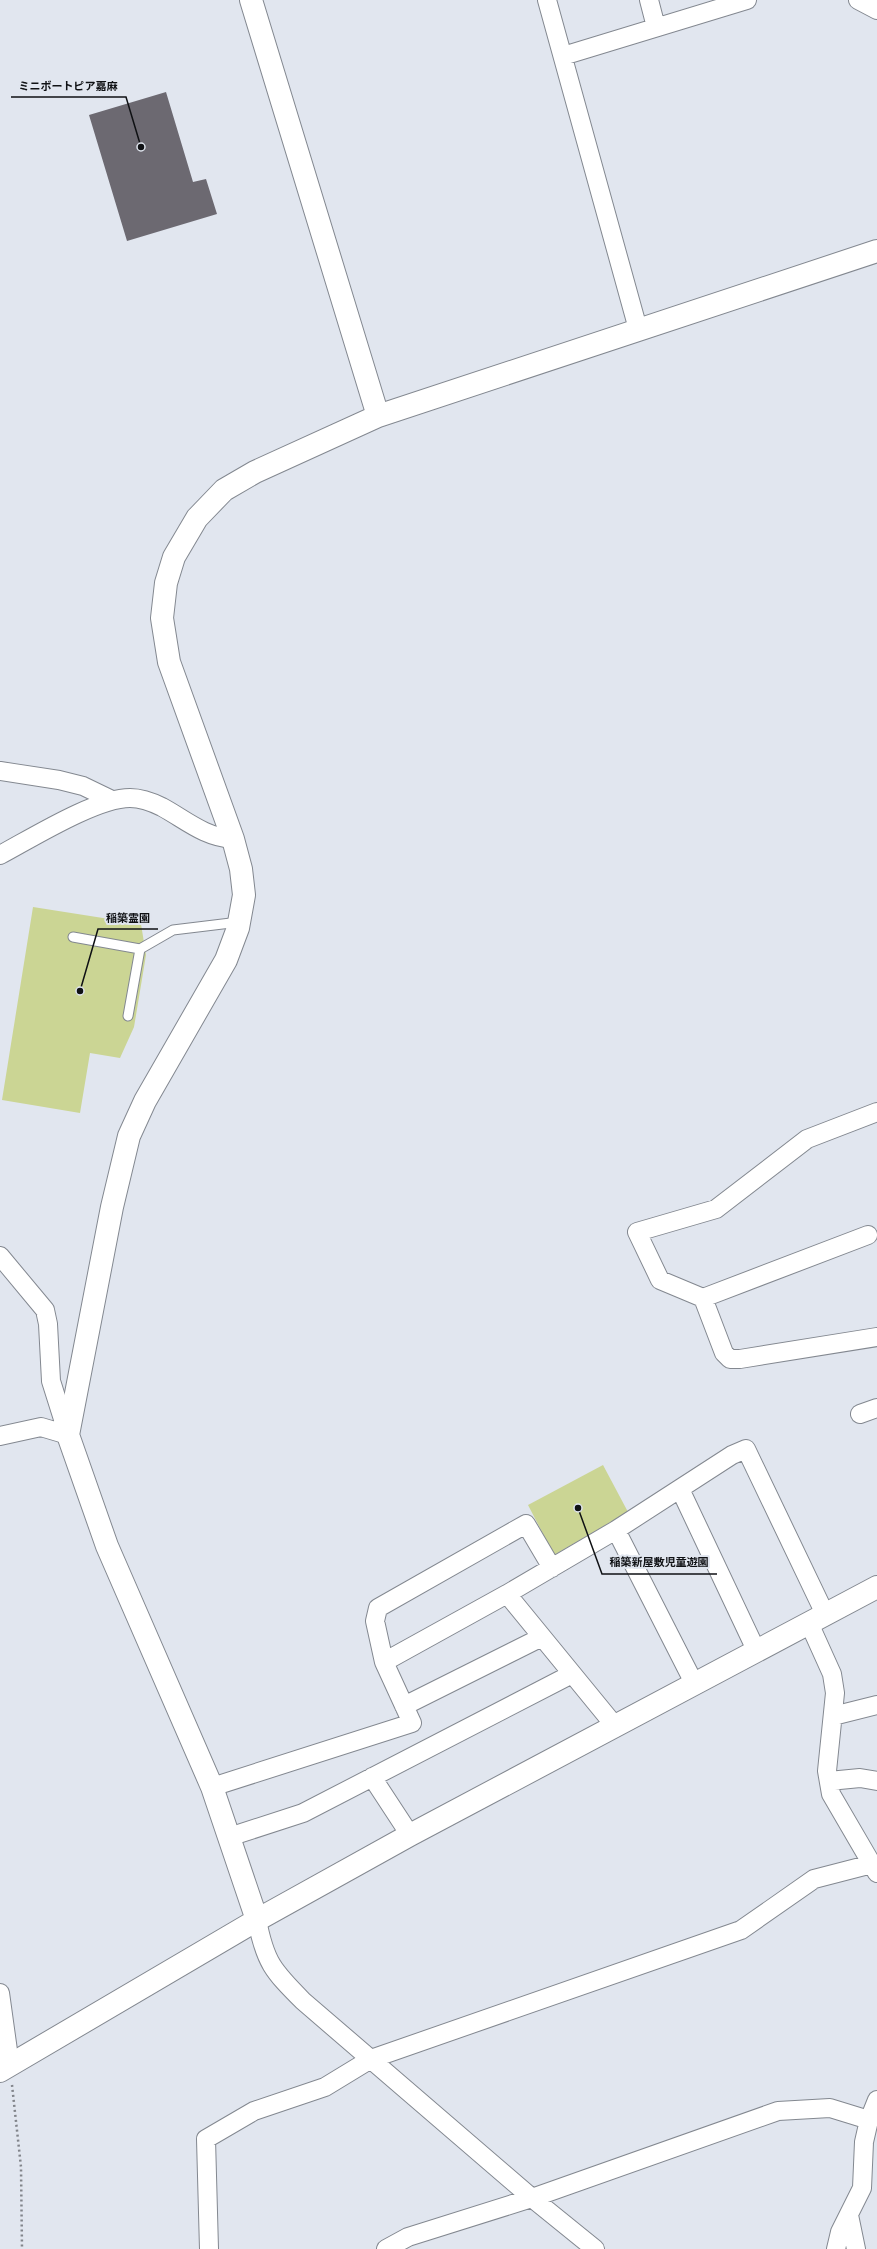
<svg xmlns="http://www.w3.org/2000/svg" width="877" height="2249" font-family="'Times New Roman','Noto Sans JP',serif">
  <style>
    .green { fill: #cbd594 }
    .building { fill: #6c6971 }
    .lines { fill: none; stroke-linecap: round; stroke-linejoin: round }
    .lane-casing { stroke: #838890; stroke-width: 11 }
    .street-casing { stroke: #838890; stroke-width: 20 }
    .secondary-casing { stroke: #838890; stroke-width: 24 }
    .path { stroke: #81848a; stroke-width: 2.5; stroke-dasharray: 2 3; stroke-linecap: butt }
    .lane { stroke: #fff; stroke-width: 9 }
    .street { stroke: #fff; stroke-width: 18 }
    .secondary { stroke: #fff; stroke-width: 22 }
    .leader { fill: none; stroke: #0f1114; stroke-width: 1.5 }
    .callout-dot { fill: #0f1114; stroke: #e1e6ef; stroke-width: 1.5 }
    .callout-label { font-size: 11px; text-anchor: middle; font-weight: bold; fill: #0f1114; stroke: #e1e6ef; stroke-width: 4; stroke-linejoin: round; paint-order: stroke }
  </style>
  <rect width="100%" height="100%" fill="#e1e6ef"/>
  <!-- green -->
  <path class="green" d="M33,907L141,924L146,955L134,1027L120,1058L90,1053L80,1113L2,1100Z
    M603,1465L628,1512L554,1555L528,1505Z"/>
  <!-- building -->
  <path class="building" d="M166,92L193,182L206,179L217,214L127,241L89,115Z"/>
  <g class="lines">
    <defs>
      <path id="lane" d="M73,937L140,949
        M128,1016L140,949L173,930L239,922"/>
      <path id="street" d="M547,0L638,329
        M649,0L656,27
        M858,0L877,10
        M563,56L747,0
        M0,771L59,780L83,786L112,800
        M0,855C32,838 96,798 130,798C141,798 152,802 162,807C186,820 204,837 233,839
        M877,1112L807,1139L716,1209L637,1232L660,1280L703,1298L724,1353L730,1359H740L877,1337
        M0,1256L45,1310L48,1324L51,1381L68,1435
        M703,1298L868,1235
        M860,1414L877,1408
        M0,1436L41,1427L68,1435
        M680,1489L756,1650
        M616,1530L694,1683
        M507,1594L615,1726
        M809,1623L832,1674L835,1693L827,1771L831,1794L877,1873
        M384,1662L375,1621L378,1608L526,1524L552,1568
        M404,1706L542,1637
        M833,1716L877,1705
        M372,1777L410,1835
        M829,1781L860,1778L877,1781
        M212,1787L412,1723L384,1662L507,1594L616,1530L732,1455L746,1449L825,1614
        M229,1837L303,1813L572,1674
        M257,1920C265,1962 273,1971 303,2001L532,2198L595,2249
        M0,1993L10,2065
        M849,2215L856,2249
        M209,2249L206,2139L254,2111L325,2087L371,2059L741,1930L814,1879L872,1864
        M386,2249L408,2237L532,2198L778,2111L830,2108L869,2120
        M836,2249L840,2232L862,2188L864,2142L869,2120L877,2100"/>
      <path id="secondary" d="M251,0L378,416
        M257,1920L212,1787L107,1546L68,1435L112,1207L129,1136L145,1101L226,960L238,928L244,895L241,869L233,839L169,662L162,618L166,583L174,557L197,518L224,490L255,472L378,416L877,251
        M0,2071L257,1920L410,1835L877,1587"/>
    </defs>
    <!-- lane casing -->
    <use href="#lane" class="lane-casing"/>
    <!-- street casing -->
    <use href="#street" class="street-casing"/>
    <!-- secondary casing -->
    <use href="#secondary" class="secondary-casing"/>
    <!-- path -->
    <path class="path" d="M12,2085L21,2167L22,2249"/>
    <!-- lane -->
    <use href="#lane" class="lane"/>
    <!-- street -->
    <use href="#street" class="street"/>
    <!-- secondary -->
    <use href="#secondary" class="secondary"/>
  </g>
  <!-- callouts -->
  <path class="leader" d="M141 147L126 97H11M80 991L98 929H158M578 1508L602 1574H717"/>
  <g class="callout-dot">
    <circle cx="141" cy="147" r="4"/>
    <circle cx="80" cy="991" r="4"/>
    <circle cx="578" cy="1508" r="4"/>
  </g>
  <g class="callout-label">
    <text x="68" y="90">ミニボートピア嘉麻</text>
    <text x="128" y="922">稲築霊園</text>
    <text x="659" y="1566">稲築新屋敷児童遊園</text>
  </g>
</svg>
